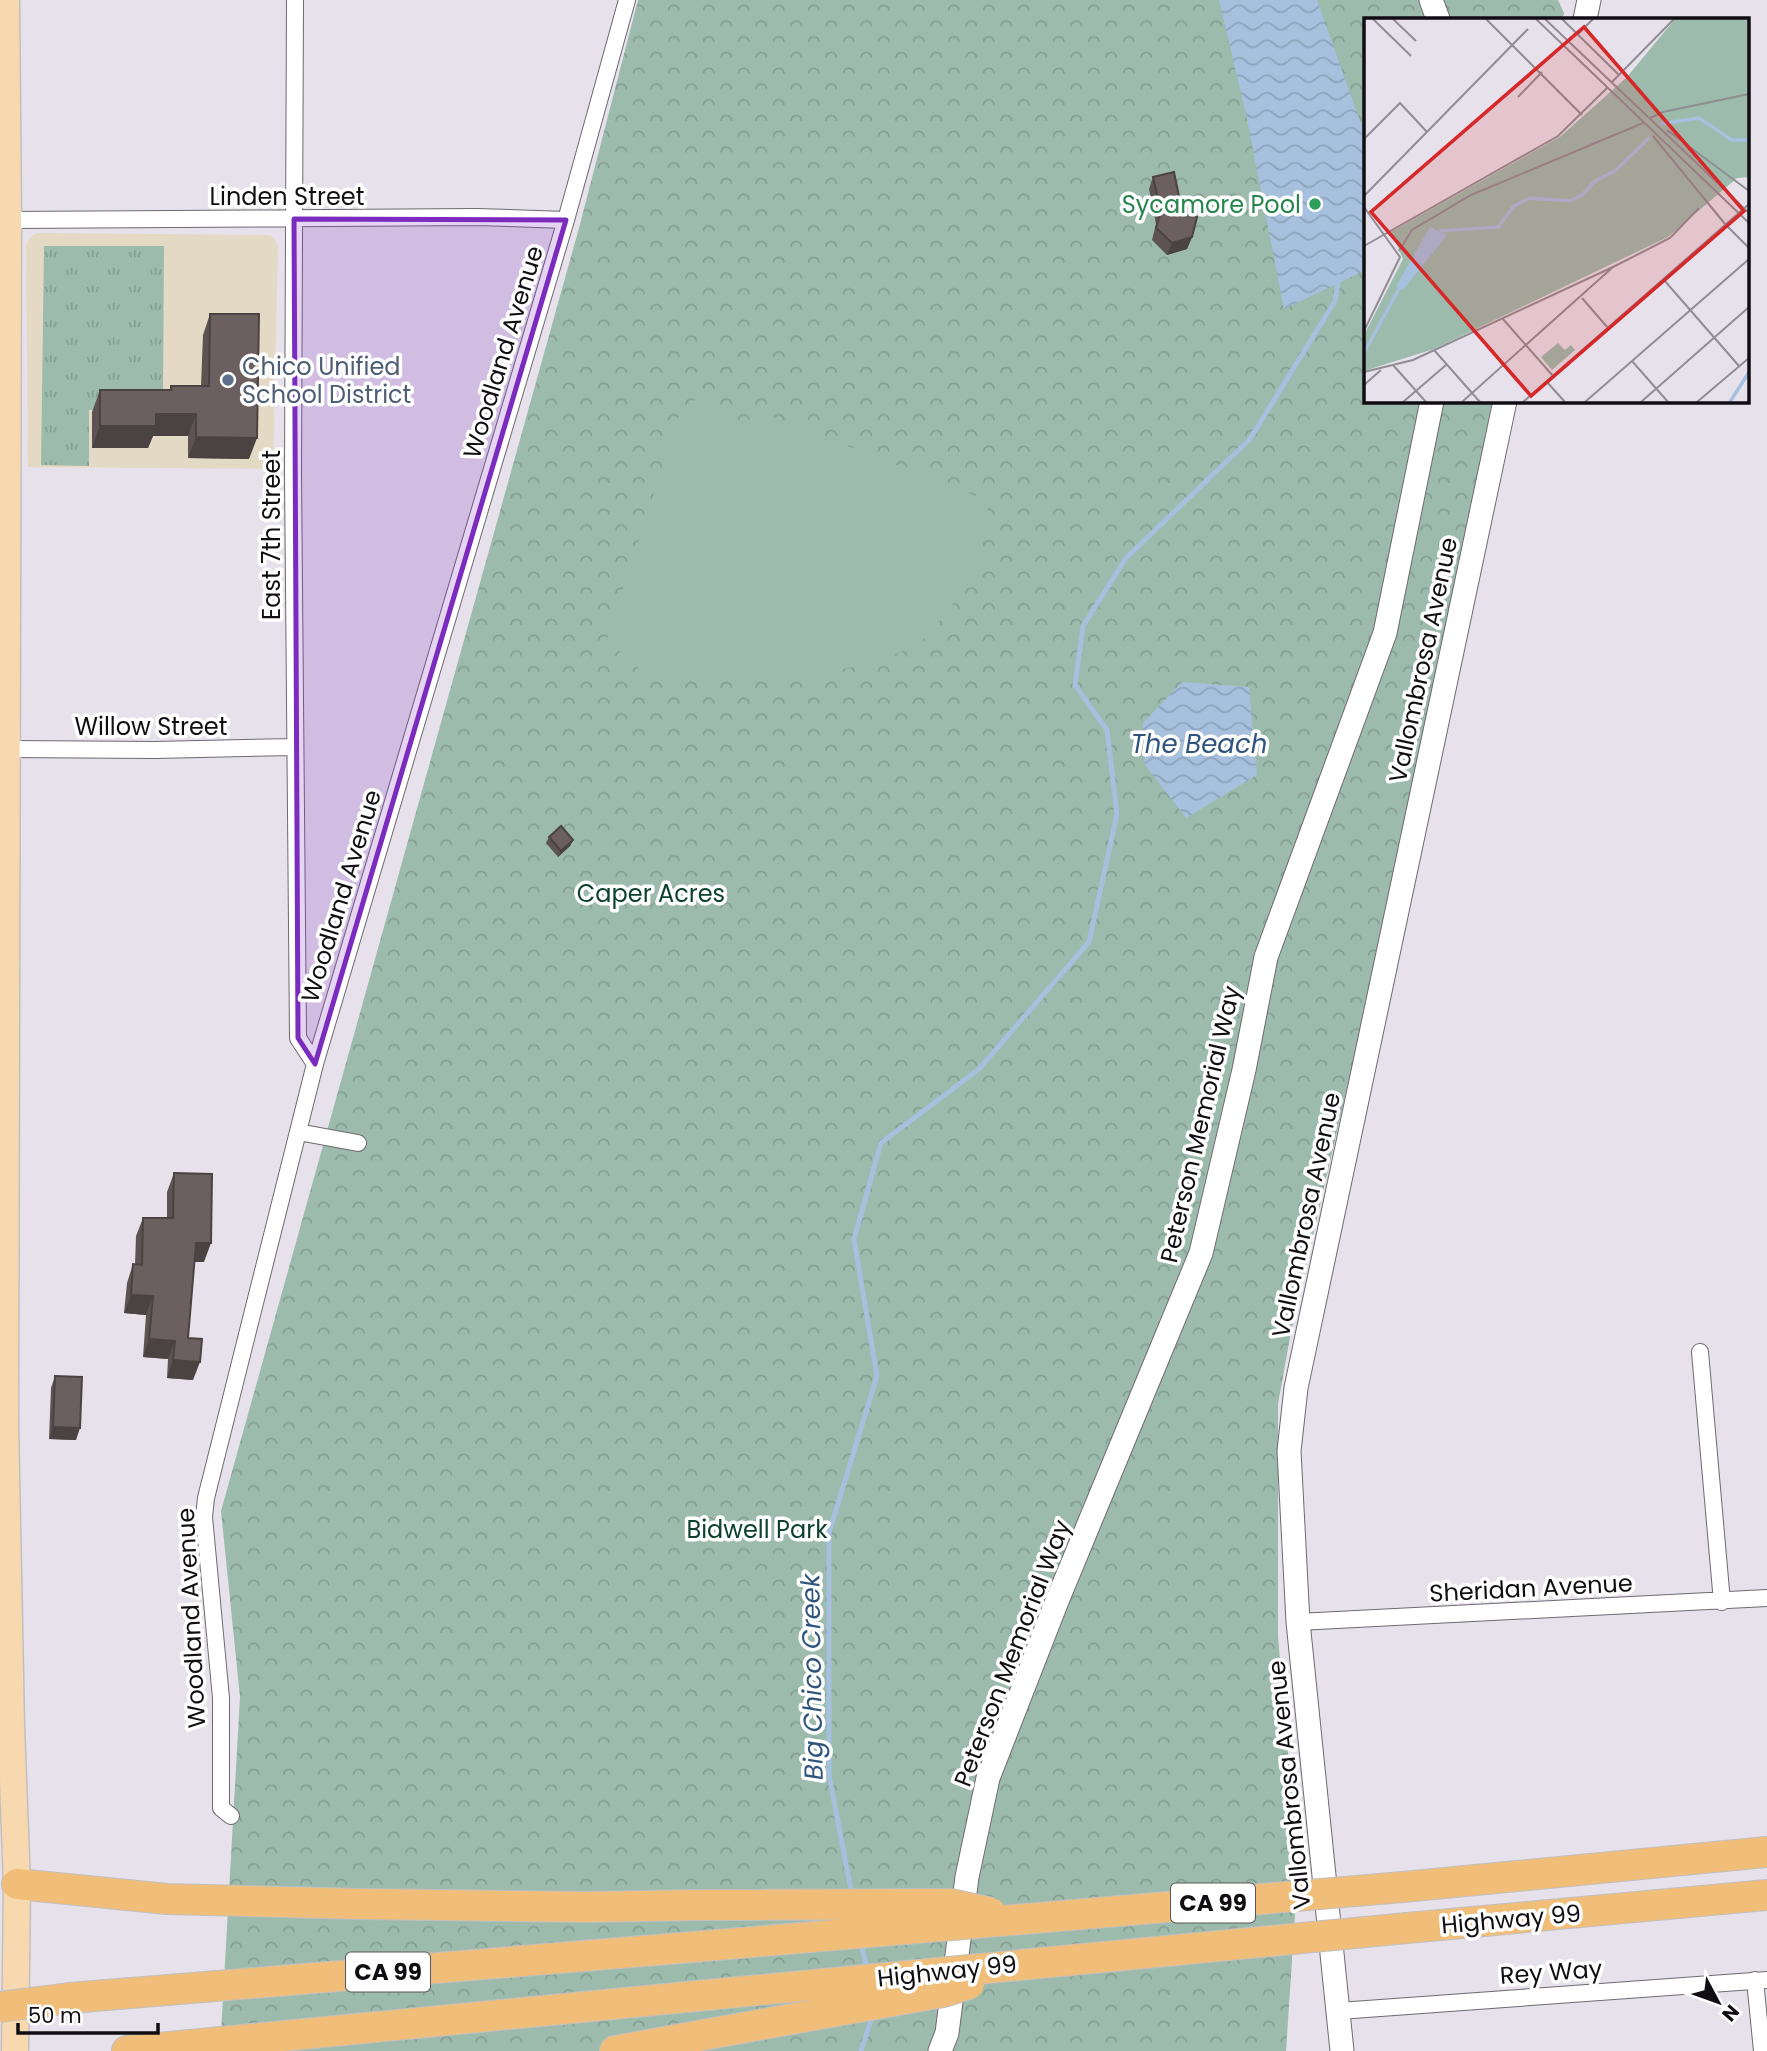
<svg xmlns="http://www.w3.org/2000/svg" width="1767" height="2051" font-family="Poppins,sans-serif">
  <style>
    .commercial { fill: #e3d9c4 }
    .grass { fill: url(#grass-tufts) }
    .forest { fill: url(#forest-crowns) }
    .garden { fill: #9cbbac }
    .water { fill: url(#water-waves) }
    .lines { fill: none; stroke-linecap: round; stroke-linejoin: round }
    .stream { stroke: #a6c0dd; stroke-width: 5 }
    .street-casing { stroke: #6f6972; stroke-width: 18 }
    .secondary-casing { stroke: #6f6972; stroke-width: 25 }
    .primary-casing { stroke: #c1c0c1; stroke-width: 29 }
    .highway-casing { stroke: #c1c0c1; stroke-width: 32 }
    .street { stroke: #fff; stroke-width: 16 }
    .secondary { stroke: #fff; stroke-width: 23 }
    .primary { stroke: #f7d8af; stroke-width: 26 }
    .highway { stroke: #f1be79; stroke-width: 30 }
    .highway-bridge-casing { stroke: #c1c0c1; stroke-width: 32; stroke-linecap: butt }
    .highway-bridge { stroke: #f1be79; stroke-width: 30 }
    .wall { fill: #5c5352 }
    .shaded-wall { fill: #4b4342 }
    .building { fill: #6b605f; stroke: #4b4342; stroke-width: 2 }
    .marked { fill: #7b2cbf; fill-opacity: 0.2; stroke: #7b2cbf; stroke-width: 5; stroke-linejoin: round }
    .leisure-dot { fill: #2e9e5b; stroke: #fff; stroke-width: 2.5 }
    .service-dot { fill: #5c6f8a; stroke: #fff; stroke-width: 2.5 }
    .labels { text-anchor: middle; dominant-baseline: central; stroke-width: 7; stroke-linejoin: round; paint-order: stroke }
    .shield { fill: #fff; stroke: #585659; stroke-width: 2 }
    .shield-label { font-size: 23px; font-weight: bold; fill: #100e12 }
    .street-label { font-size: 24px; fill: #100e12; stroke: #fff }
    .leisure-label { font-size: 24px; fill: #27864d; stroke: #fff; text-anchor: end }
    .service-label { font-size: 24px; fill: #4e5e75; stroke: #fff; text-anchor: start }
    .park-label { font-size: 24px; fill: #0c422f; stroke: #fff }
    .water-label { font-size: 26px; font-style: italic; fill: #2f547d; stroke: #fff }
    .inset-river { fill: none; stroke: #a6c0dd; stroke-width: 3.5 }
    .inset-road { fill: none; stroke: #918d94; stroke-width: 2 }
    .view { fill: #d62828; fill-opacity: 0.15; stroke: #d62828; stroke-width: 3.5 }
    .inset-edge { fill: none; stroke: #100e12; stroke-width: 3.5 }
  </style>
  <defs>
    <pattern id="grass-tufts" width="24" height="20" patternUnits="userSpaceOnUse" patternTransform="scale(1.75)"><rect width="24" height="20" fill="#9cbbac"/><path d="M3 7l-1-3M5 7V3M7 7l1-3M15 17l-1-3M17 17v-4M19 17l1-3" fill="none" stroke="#85a093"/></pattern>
    <pattern id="forest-crowns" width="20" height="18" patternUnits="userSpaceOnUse" patternTransform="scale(1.75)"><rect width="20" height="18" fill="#9cbbac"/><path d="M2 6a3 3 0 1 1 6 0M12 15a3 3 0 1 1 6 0" fill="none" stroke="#85a093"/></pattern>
    <pattern id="water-waves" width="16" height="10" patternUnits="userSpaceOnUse" patternTransform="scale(1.75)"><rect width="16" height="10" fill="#a6c0dd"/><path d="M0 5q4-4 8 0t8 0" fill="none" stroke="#8ea4bd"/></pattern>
  </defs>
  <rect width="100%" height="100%" fill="#e7e1eb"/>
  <!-- commercial -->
  <path class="commercial" d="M37,233L270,235L275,239L278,246L273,469L28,467L26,247L29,238Z"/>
  <!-- grass -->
  <path class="grass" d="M44,246H164L163,402L146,408L89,410V466L41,465Z"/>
  <!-- forest -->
  <path class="forest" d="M638,0H1558L1564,13L1563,19H1366V401H1495L1365,1009L1291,1332L1278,1404V1636L1298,1869L1286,2051H220L240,1697L221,1511L579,228Z"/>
  <!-- garden -->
  <path class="garden" d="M695,400L753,427L770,416L989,501C985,523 984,547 977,569C975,576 933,631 926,637C879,678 711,689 651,676C642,674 615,647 607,639L681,409Z"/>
  <!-- water -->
  <path class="water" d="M1219,0H1317L1366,138V270L1284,309L1247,119Z
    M1182,682L1249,687L1257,775L1186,818L1145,765L1143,723Z"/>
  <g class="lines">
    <!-- stream -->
    <path class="stream" d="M852,1895L829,1775V1533L877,1376L854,1239L881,1143L979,1069L1089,942L1117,814L1107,730L1075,685L1083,626L1126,558L1250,439L1335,301L1339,276
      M861,1942L867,1970
      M861,2051L873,2014"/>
    <defs>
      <path id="street" d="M295,0L293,474L298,1038L315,1064
        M8,220L477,217L566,220
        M8,749L155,750L294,747
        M298,1132L358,1143
        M1700,1352L1722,1602
        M1298,1622L1767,1598
        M231,1816L221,1808V1698L204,1517L206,1498L315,1064L566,220L627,0
        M1755,1980L1762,2051
        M1339,2011L1767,1980"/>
      <path id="secondary" d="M1431,0L1438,19
        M1585,19L1589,0
        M940,2051L947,2033L967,1877L988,1778L1057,1601L1201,1253L1244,1070L1266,957L1385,633L1432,401
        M1342,2051L1298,1622L1289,1451L1296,1388L1505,401"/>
      <path id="primary" d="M6,0L8,220L5,1422L11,1726L17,1884L15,2051"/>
      <path id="highway" d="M17,1884L167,1899L361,1904L587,1907L701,1905
        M1403,1887L1767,1852
        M1407,1928L1767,1895
        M70,1998L705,1946
        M127,2051L707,1995
        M615,2051L708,2034"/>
    </defs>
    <!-- street casing -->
    <use href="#street" class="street-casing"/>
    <!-- secondary casing -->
    <use href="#secondary" class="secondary-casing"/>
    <!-- primary casing -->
    <use href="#primary" class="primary-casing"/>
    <!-- highway casing -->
    <use href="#highway" class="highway-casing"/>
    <!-- street -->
    <use href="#street" class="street"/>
    <!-- secondary -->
    <use href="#secondary" class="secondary"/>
    <!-- primary -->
    <use href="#primary" class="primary"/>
    <!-- highway -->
    <use href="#highway" class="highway"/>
    <defs>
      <path id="highway-bridge" d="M701,1905L950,1904L991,1913
        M705,1946L1403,1887
        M707,1995L1407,1928
        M0,2007L70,1998
        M708,2034L943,1992L969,1984"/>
    </defs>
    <!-- highway-bridge casing -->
    <use href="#highway-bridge" class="highway-bridge-casing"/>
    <!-- highway-bridge -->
    <use href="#highway-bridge" class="highway-bridge"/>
  </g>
  <!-- wall -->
  <path class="wall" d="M1153,177L1180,201L1192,237L1187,249L1167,255L1152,240L1156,224L1149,189Z
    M210,314L249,459L188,458V436H153L148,448H92V412L100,390H170L171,386H201L203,335Z
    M549,837L573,840L570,846L558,857L546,843Z
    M174,1173L204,1262H194L188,1338L193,1380L167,1378L168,1359L143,1357L146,1315L124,1313L127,1283L133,1264L135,1265L136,1236L143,1218H167V1192Z
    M55,1376L76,1440L49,1439L51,1388Z"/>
  <!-- shaded-wall -->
  <path class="shaded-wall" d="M1192,237L1187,249L1167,255L1172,243Z
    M156,414H196L188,436H153L148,448H92L100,426Z
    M196,437L257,438L249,459L188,458Z
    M573,840L570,846L558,857L561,851Z
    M196,1243H211L204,1262H189Z
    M131,1295L153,1296L146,1315L124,1313Z
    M149,1339L175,1341L168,1359L143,1357Z
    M173,1360L200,1362L193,1380L167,1378Z
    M53,1427L80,1428L76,1440L49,1439Z"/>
  <!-- building -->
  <path class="building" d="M1174,172L1180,201L1197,217L1192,237L1172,243L1156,228L1161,211L1153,177Z
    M210,314H259L257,438L196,437V414H156V426H100V390H171V386H209Z
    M561,826L573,840L561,851L549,837Z
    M174,1173L212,1174L211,1243H196L188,1338L202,1339L200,1362L173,1360L175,1341L149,1339L153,1296L131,1295L133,1264L142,1265L143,1218H173Z
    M55,1376L82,1377L80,1428L53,1427Z"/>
  <!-- marked area -->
  <path class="marked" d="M294,219L566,220L315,1064L298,1038Z"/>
  <!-- markers -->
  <circle class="leisure-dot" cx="1315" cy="204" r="7"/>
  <circle class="service-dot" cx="228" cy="380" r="7"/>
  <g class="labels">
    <!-- shield labels -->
    <g class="shield">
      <rect x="1171" y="1883.5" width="84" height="39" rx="5"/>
      <rect x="346" y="1952.5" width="84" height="39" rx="5"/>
    </g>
    <g class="shield-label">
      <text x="1213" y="1903">CA 99</text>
      <text x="388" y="1972">CA 99</text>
    </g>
    <!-- street labels -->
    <g class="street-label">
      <text x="287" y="196">Linden Street</text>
      <text transform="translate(503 352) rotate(-73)">Woodland Avenue</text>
      <text transform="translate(271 535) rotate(-90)">East 7th Street</text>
      <text transform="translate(1423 660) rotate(-78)">Vallombrosa Avenue</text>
      <text x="151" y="726">Willow Street</text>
      <text transform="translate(341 896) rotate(-73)">Woodland Avenue</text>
      <text transform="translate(1200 1124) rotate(-77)">Peterson Memorial Way</text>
      <text transform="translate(1306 1215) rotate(-78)">Vallombrosa Avenue</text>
      <text transform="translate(1531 1588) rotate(-3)">Sheridan Avenue</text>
      <text transform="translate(191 1618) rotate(-93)">Woodland Avenue</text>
      <text transform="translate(1012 1653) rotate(-69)">Peterson Memorial Way</text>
      <text transform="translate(1289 1785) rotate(-96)">Vallombrosa Avenue</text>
      <text transform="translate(1511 1919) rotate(-5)">Highway 99</text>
      <text transform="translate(947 1971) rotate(-6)">Highway 99</text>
      <text transform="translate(1551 1972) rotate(-4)">Rey Way</text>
    </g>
    <!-- leisure labels -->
    <g class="leisure-label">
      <text x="1301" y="204">Sycamore Pool</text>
    </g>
    <!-- service labels -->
    <g class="service-label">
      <text x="242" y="366">Chico Unified<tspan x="242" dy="28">School District</tspan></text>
    </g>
    <!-- park labels -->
    <g class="park-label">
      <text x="651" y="893">Caper Acres</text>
      <text x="757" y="1529">Bidwell Park</text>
    </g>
    <!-- water labels -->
    <g class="water-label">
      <text x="1199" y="744">The Beach</text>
      <text transform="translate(812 1677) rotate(-91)">Big Chico Creek</text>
    </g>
  </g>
  <!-- overview -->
  <g transform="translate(1364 18)">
    <rect width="385" height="385" fill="#e7e1eb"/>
    <path d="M194,325L201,332L207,327L211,332L188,352L177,339Z" fill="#9cbbac"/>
    <path d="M311,1H385V159L373,160L304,219L70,331L0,353V317L39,241L27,214L197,118L263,59Z" fill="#9cbbac"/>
    <path d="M138,225L160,230L178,250V257L145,270L129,230Z" fill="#9cbbac"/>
    <path d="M66,209L83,217L39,272L32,268Z" fill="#a6c0dd"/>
    <path class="inset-river" d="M296,106L335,100L368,122H385M75,213L134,209L150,188L166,180L206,183L218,177L231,163L251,153L286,119M0,335L36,269M366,384L385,354"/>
    <path class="inset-road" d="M9,1L47,38M29,1L52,23M122,1L218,97M172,1L385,205M181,1L385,195M198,1L255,57M214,16L229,1M248,64L310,1M154,79L178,54M286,100L299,94L385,76M303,112L385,173M289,118L361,206M0,121L36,85L63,114M0,178L164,11M0,189L36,239L0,313M361,206L385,230M0,228L194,118L243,70M35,233L48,212L107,177L279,105M300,262L375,348M218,280L244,310M138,300L189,358M70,332L116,384M268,343L304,384M29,347L62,384M0,354L49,342L249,249L306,220L335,190M182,363L201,384M0,367L17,352M39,384L82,347M98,384L249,249M159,384L385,186M221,384L385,241M277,384L385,289M333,384L385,340"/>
    <path class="view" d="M220,9L380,193L167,378L7,194Z"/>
    <rect width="385" height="385" class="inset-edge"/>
  </g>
  <!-- north arrow -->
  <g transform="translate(1718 2002) rotate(131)" stroke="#ffffff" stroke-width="5" paint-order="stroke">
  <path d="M0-5L12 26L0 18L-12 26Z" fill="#100e12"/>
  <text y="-10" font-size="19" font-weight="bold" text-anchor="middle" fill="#100e12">N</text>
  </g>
  <!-- scale -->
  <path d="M18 2023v10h140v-10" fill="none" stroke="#100e12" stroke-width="3.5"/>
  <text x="28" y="2023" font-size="21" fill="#100e12" stroke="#ffffff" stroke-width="5" paint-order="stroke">50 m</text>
</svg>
